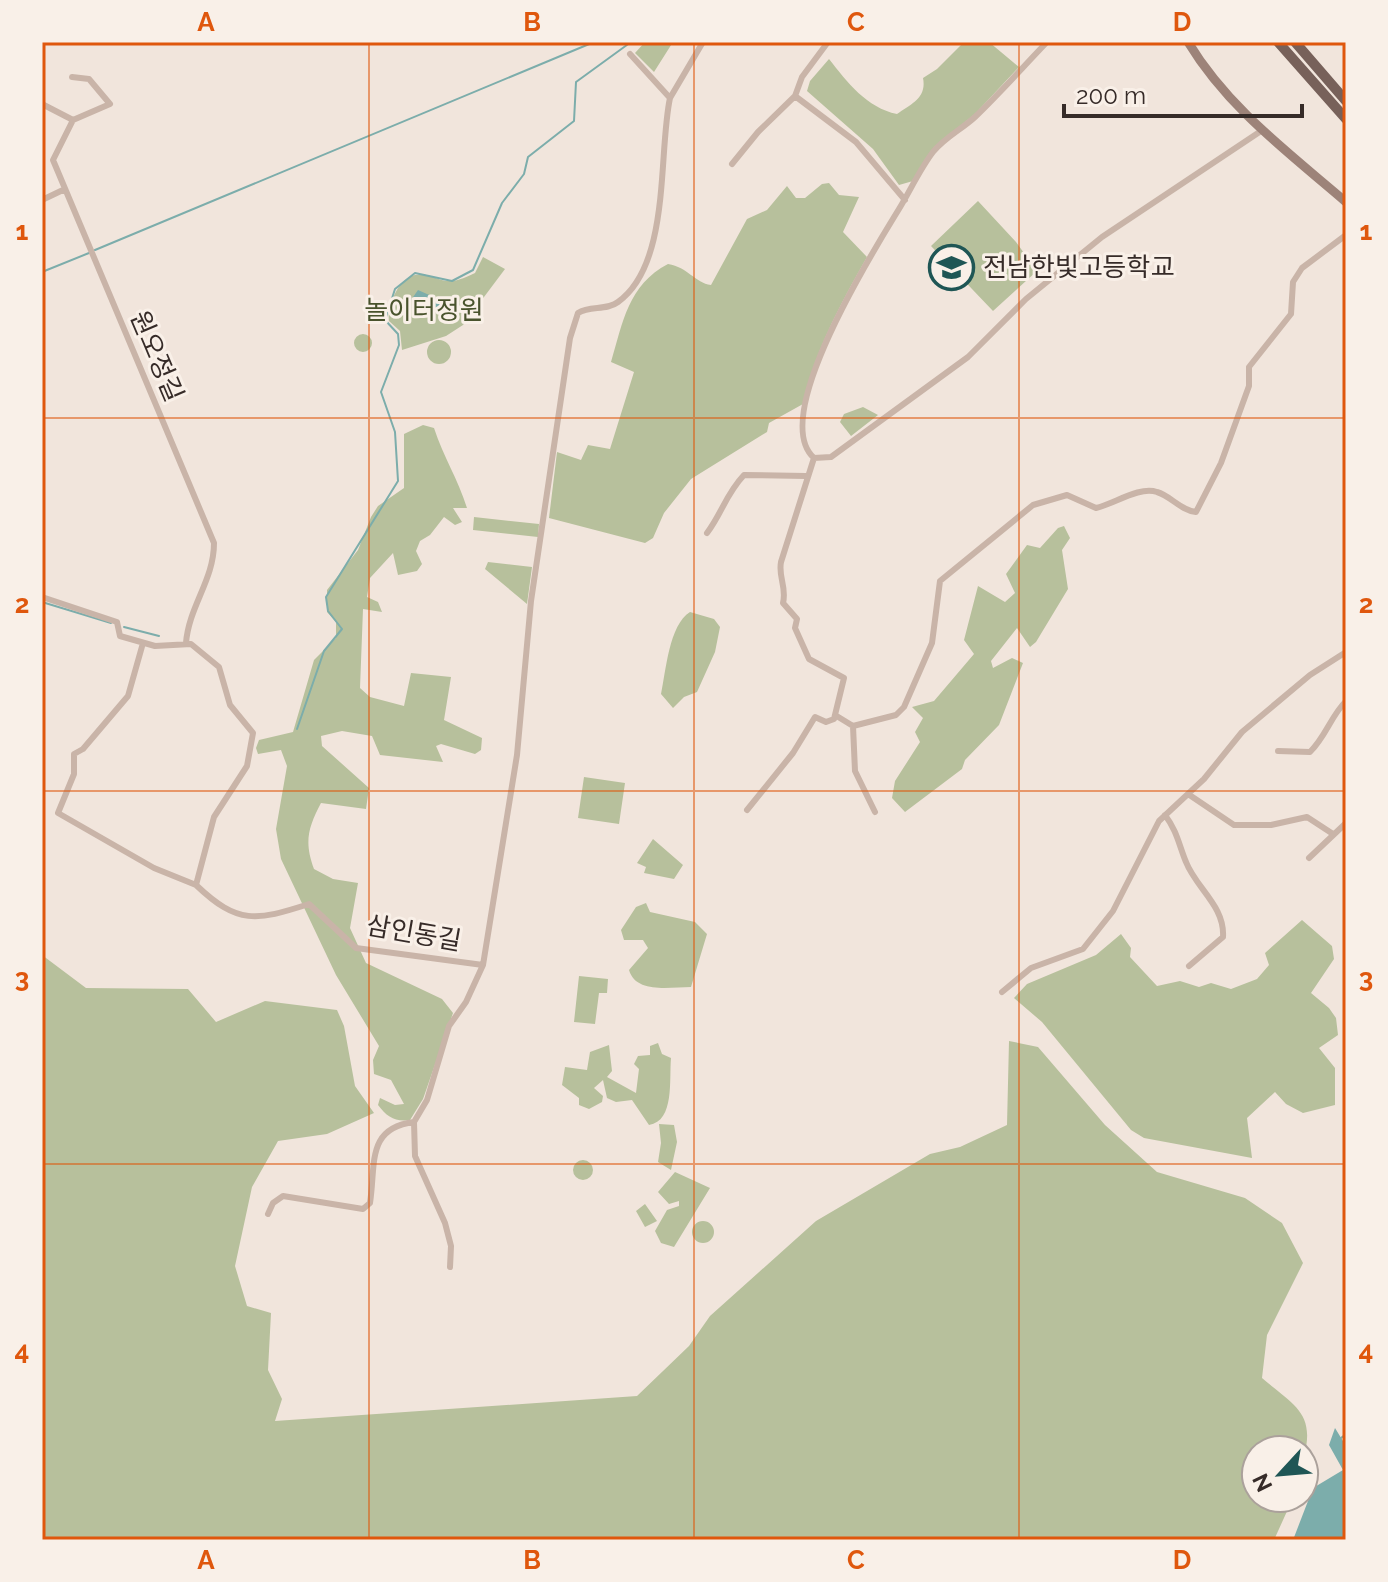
<svg xmlns="http://www.w3.org/2000/svg" width="1388" height="1582" font-family="Raleway,'Noto Sans KR',sans-serif">
  <style>
    .green { fill: #b7c09c }
    .water { fill: #7cadab }
    .lines { fill: none; stroke-linecap: round; stroke-linejoin: round }
    .stream { stroke: #7cadab; stroke-width: 2 }
    .street { stroke: #c9b4a8; stroke-width: 6 }
    .secondary { stroke: #9d8379; stroke-width: 9 }
    .primary { stroke: #77615a; stroke-width: 10 }
    .grid { fill: none; stroke: #df570d; stroke-width: 2; stroke-opacity: 0.55 }
    .labels { text-anchor: middle; dominant-baseline: central; stroke-width: 6; stroke-linejoin: round; paint-order: stroke }
    .poi-label { font-size: 26px; fill: #362b28; stroke: #f9f0e8; text-anchor: start }
    .park-label { font-size: 26px; fill: #49532d; stroke: #f9f0e8 }
    .street-label { font-size: 26px; fill: #362b28; stroke: #f9f0e8 }
    .neatline { fill: none; stroke: #df570d; stroke-width: 3 }
    .grid-label { font-size: 26px; text-anchor: middle; font-weight: bold; fill: #df570d }
  </style>
  <rect width="100%" height="100%" fill="#f1e5dc"/>
  <!-- green -->
  <path class="green" d="M645,42H673L654,72L635,53Z
    M964,42H989L1019,67L975,114L939,143L913,181L899,185L873,149L807,91L810,81L829,59C847,82 867,108 897,114C911,104 927,98 923,78L937,69Z
    M829,183L839,195L859,197L843,232L867,257C840,305 815,351 803,404L769,423L767,432L691,479L664,513L653,538L645,543L549,518L557,452L581,460L588,445L610,449L634,372L611,362C623,322 628,285 668,264C688,267 695,283 711,285L747,219L767,210L787,186L796,198H805L822,184Z
    M978,201L1016,242L1037,271L993,311L931,246Z
    M483,257L505,269L463,325L446,336L402,350L400,331L389,321C387,307 398,278 415,275C439,271 438,292 475,273Z
    M354 343a9 9 0 1 1 18 0a9 9 0 1 1-18 0Z
    M427 352a12 12 0 1 1 24 0a12 12 0 1 1-24 0Z
    M863,407L878,415L851,436L840,422L844,414Z
    M423,425L434,428C443,456 458,479 467,508H453L462,522L455,525L444,517L430,535L420,541L416,551L422,564L417,571L398,575L393,553L370,578L367,597L378,602L382,612L363,609L360,688L370,697L404,706L411,673L451,677L444,720L482,738L481,750L475,754L441,744L436,746L443,762L380,755L372,736L342,731L321,736L322,746L369,788L366,809L321,803C308,828 304,842 314,869L333,879L358,883L350,928L366,963L442,999L453,1013L423,1099L410,1120C395,1122 387,1117 378,1105L380,1098L395,1105L404,1104L391,1080L374,1074L373,1060L379,1046L336,975L281,859L276,829L287,766L281,750L258,754L256,748L259,740L293,732L314,660L336,638V622L327,612V590L358,550L371,517L378,506L404,488V434Z
    M474,517L539,524L538,537L473,530Z
    M1064,526L1070,538L1062,550L1068,589L1036,642L1030,647L1017,628L991,661L993,668L1012,658L1023,663L999,725L965,760L962,769L905,812L892,798L895,781L920,742L915,732L923,718L912,707L934,701L974,654L964,640L978,586L1005,602L1015,593L1006,574L1027,545L1040,548L1058,528Z
    M488,562L532,567L527,604L485,569Z
    M690,612L714,619L720,627L715,652L697,692L684,697L673,708L661,694C666,671 669,625 690,612Z
    M584,777L625,783L619,824L578,818Z
    M653,839L683,865L674,879L644,873L646,867L637,863Z
    M646,903L650,912L695,922L707,934L691,987C670,987 636,994 629,970L648,948L643,940H624L621,930L636,907Z
    M1302,920L1332,946L1334,959L1311,993L1329,1008L1336,1018L1338,1035L1319,1048L1335,1068V1105L1303,1113L1286,1104L1275,1092L1247,1118L1252,1158L1144,1138L1131,1130L1042,1022L1014,998L1027,984L1096,955L1121,934L1131,948L1130,957L1157,986L1180,981L1199,987L1211,983L1231,989L1257,979L1269,965L1265,953Z
    M42,955L86,988L188,989L216,1022L265,1001L337,1010L344,1026L355,1086L374,1113L327,1134L278,1141L252,1187L235,1266L247,1306L271,1313L268,1370L282,1399L275,1421L637,1396L689,1346L710,1316L816,1221L930,1154L960,1147L1007,1125L1009,1041L1038,1047L1105,1125L1157,1172L1245,1198L1282,1223L1303,1263L1267,1335L1262,1378C1292,1404 1316,1412 1304,1456V1450H1256V1498H1293L1274,1540H42Z
    M579,976L608,979L607,993H599L595,1024L574,1022Z
    M658,1043L662,1054L671,1058C669,1079 675,1121 649,1125L632,1100L616,1102L607,1098L603,1080L594,1088L603,1096L602,1102L589,1109L579,1105V1098L562,1085L565,1067L587,1070L590,1052L609,1045L612,1071L607,1077L636,1093L639,1069L634,1064L638,1056L650,1055V1046Z
    M659,1124L674,1125L677,1142L671,1170L658,1162L661,1143Z
    M573 1170a10 10 0 1 1 20 0a10 10 0 1 1-20 0Z
    M675,1172L710,1188L674,1247L661,1243L655,1231L667,1210L679,1206V1201L669,1204L658,1192Z
    M645,1204L657,1221L645,1227L636,1211Z
    M692 1232a11 11 0 1 1 22 0a11 11 0 1 1-22 0Z"/>
  <!-- water -->
  <path class="water" d="M418,290L445,302L444,305L433,309L411,300Z
    M1335,1428L1346,1446V1540H1293L1313,1488L1343,1470L1329,1445Z"/>
  <g class="lines">
    <!-- stream -->
    <path class="stream" d="M95,250L594,42
      M42,272L89,253
      M42,602L111,623
      M124,627L159,636
      M297,729L324,651L342,629L328,611L326,597L398,481L395,432L381,392L399,345L398,334L385,320L395,289L415,273L452,281L473,270L502,203L524,174L528,157L574,121L576,82L631,42
      M1341,1438L1346,1434"/>
    <!-- street -->
    <path class="street" d="M1047,42C1023,67 1000,93 975,117C962,129 944,138 933,152C920,169 910,191 899,209C874,250 768,417 814,458L831,457L968,357L1026,299L1102,237L1261,131
      M72,77L89,79L110,104L73,120
      M795,96L856,142L905,200
      M670,98L703,42
      M42,104L73,120L53,160L214,543C214,580 189,606 186,643
      M732,164L758,132L795,96L802,77L828,42
      M42,200L65,189
      M707,533C722,513 726,494 744,475L806,476
      M42,597L117,622L120,636L155,646L191,644L219,667L230,705L253,733L247,766L214,817L196,885C238,925 256,921 309,904L356,948L483,965L466,1002L449,1026L427,1100L414,1122L415,1156L445,1223L451,1246L450,1267
      M143,643L128,696L83,749L74,754V774L58,813L154,868L196,885
      M835,715L853,726L855,771L875,812
      M853,726L896,715L904,707L932,643L940,581L1033,505L1067,495L1096,508C1114,504 1139,486 1157,492C1171,496 1180,510 1196,512L1221,463L1249,386V367L1291,314L1293,282L1302,268L1346,235
      M1278,751L1310,752C1326,736 1331,716 1346,701
      M1188,794L1234,825H1271L1307,817L1333,834
      M747,810L793,753L815,717L826,722L834,719L844,678L809,659L795,628L797,619L783,603C787,587 778,577 781,562L814,458
      M1165,815C1177,831 1179,845 1186,862C1196,888 1225,906 1223,937L1189,966
      M1309,858L1346,823
      M483,965L517,755L531,601L570,338L578,313C590,305 606,311 618,302C671,264 658,153 670,98L630,54
      M1002,992L1031,968L1083,949L1113,911L1159,821L1204,779L1242,732L1310,675L1346,652
      M268,1214L273,1203L283,1196L363,1209L370,1203C376,1164 366,1128 414,1122"/>
    <!-- secondary -->
    <path class="secondary" d="M1188,42C1228,108 1288,152 1346,202"/>
    <!-- primary -->
    <path class="primary" d="M1278,42L1346,119
      M1295,42L1346,101"/>
  </g>
  <!-- grid -->
  <path class="grid" d="M369,42V1540M694,42V1540M1019,42V1540M42,418H1346M42,791H1346M42,1164H1346"/>
  <!-- icons -->
  <defs>
    <symbol id="school-ring" viewBox="-11 -11 22 22"><circle r="9.5" fill="#f9f0e8" stroke="#1f5655" stroke-width="1.5"/><path d="M0-5L7-2L0 1L-7-2ZM-4 1L0 2.5L4 1V4Q0 6-4 4Z" fill="#1f5655"/></symbol>
  </defs>
  <g fill-rule="evenodd">
    <use href="#school-ring" x="926" y="242" width="51" height="51"/>
  </g>
  <g class="labels">
    <!-- poi labels -->
    <g class="poi-label">
      <text x="983" y="267">전남한빛고등학교</text>
    </g>
    <!-- park labels -->
    <g class="park-label">
      <text x="424" y="310">놀이터정원</text>
    </g>
    <!-- street labels -->
    <g class="street-label">
      <text transform="translate(157 356) rotate(67)">원오정길</text>
      <text transform="translate(414 933) rotate(10)">삼인동길</text>
    </g>
  </g>
  <!-- border -->
  <rect width="1388" height="1582" fill="none" stroke="#f9f0e8" stroke-width="88"/>
  <!-- north arrow -->
  <g transform="translate(1280 1474) rotate(244)"><circle r="38" fill="#f9f0e8" stroke="#aba19b" stroke-width="2"/>
  <path d="M0-6L14 30L0 20L-14 30Z" fill="#1f5655"/>
  <text y="-12" font-size="22" font-weight="bold" text-anchor="middle" fill="#362b28">N</text>
  </g>
  <!-- scale -->
  <path d="M1064 104v12h238v-12" fill="none" stroke="#362b28" stroke-width="4"/>
  <text x="1076" y="104" font-size="24" fill="#362b28" stroke="#f9f0e8" stroke-width="6" paint-order="stroke">200 m</text>
  <rect x="44" y="44" width="1300" height="1494" class="neatline"/>
  <g class="grid-label">
    <text x="206" y="31">A</text>
    <text x="532" y="31">B</text>
    <text x="856" y="31">C</text>
    <text x="1182" y="31">D</text>
    <text x="22" y="240">1</text>
    <text x="1366" y="240">1</text>
    <text x="22" y="613">2</text>
    <text x="1366" y="613">2</text>
    <text x="22" y="987">3</text>
    <text x="1366" y="987">3</text>
    <text x="22" y="1360">4</text>
    <text x="1366" y="1360">4</text>
    <text x="206" y="1569">A</text>
    <text x="532" y="1569">B</text>
    <text x="856" y="1569">C</text>
    <text x="1182" y="1569">D</text>
  </g>
</svg>
